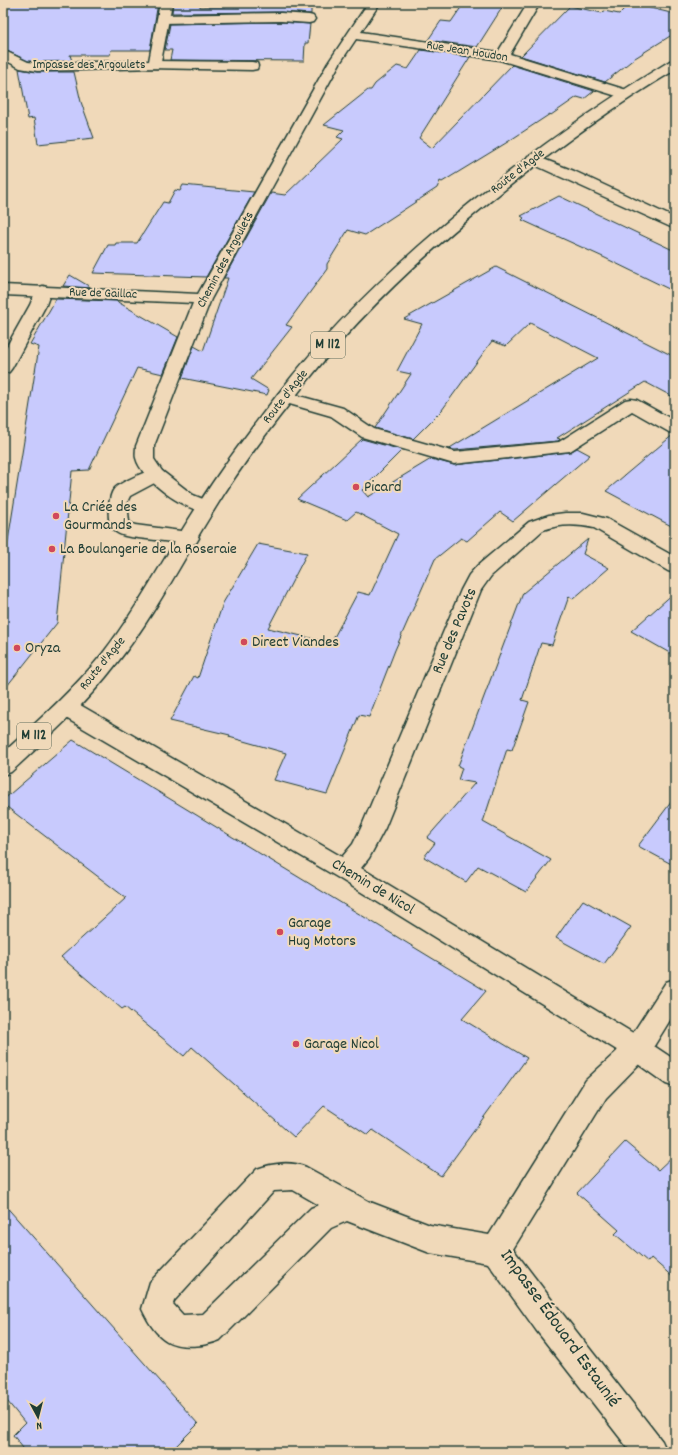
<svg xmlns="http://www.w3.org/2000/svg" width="678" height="1455" font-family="Dekko,sans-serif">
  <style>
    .building { fill: #c8cafd; stroke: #1f3d34 }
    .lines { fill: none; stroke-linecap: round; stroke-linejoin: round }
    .service-casing { stroke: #1f3d34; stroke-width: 3 }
    .minor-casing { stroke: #1f3d34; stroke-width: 3 }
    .primary-casing { stroke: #1f3d34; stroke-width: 3 }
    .service { fill: #f0d9b9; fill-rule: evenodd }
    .minor { fill: #f0d9b9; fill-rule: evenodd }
    .primary { fill: #f0d9b9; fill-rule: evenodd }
    .poi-dot { fill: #d1495b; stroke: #f0d9b9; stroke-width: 1.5 }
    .labels { text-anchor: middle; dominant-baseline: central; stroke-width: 4; stroke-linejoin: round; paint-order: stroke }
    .far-street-label { font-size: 13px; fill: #1f3d34; stroke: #f0d9b9 }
    .shield { fill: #f0d9b9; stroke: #5e6c5c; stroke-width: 1 }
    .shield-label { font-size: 15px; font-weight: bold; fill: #1f3d34 }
    .poi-label { font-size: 16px; fill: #1f3d34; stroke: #f0d9b9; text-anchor: start }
    .street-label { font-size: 16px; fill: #1f3d34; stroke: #f0d9b9 }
    .near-street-label { font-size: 19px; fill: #1f3d34; stroke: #f0d9b9 }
  </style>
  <rect width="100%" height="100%" fill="#f0d9b9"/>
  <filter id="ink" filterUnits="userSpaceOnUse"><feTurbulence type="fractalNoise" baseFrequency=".025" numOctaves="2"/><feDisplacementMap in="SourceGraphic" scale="8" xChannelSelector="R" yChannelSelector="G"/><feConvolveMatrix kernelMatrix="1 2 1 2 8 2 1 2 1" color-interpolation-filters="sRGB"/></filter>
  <g filter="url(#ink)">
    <!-- building -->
    <path class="building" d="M3,3H158L150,50H111L110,55H70L72,61L37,62L28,61L3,49Z
      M173,3H200V7L311,6V14L281,12L172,13Z
      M464,3H505L477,47L428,40L441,21L451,22Z
      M630,3L675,14V33L635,58L605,82L521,56L570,6L602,13L604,11L619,14Z
      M281,22L310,24L308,43H305L304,61L170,60L172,50H165L170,24Z
      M421,50L470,57L419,138L432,148L512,65L594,91L584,99L577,97L551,115L550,114L506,143L442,182L440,181L437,188L365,235L348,230L327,264V269L286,325L292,327L251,379L269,390L267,395L182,378L194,346L203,351L228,278H224L271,193L285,195L343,139L337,137L344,130L324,125L368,90H371L375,84L397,66L408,69Z
      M19,69L37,72H74L81,102L94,138L38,144L34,118L28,119Z
      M183,185L254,192L206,277L93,273L108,245H115L116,243H137L163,202L168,203L175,190L180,191Z
      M559,196L675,251V292L603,257L522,220L524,218L521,216Z
      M496,267L675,357V398L645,382L557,438L560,439L558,441L455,450L448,449L598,358L530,323L506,346L492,341L442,410L413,439L375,428L411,374L397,371L422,324L404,319Z
      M70,275L92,288L63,286Z
      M56,299L116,301L178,337L163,374L137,368L89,470L72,471L57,623L3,691V572L39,347L30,344Z
      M674,434H675V528L606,491Z
      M362,439L402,450L362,490L368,497L431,459L454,465L570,452L577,448L590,455L513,521L500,512L467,541L461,538L435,559L395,650L369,717L359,715L327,794L274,780L286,753L229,737L230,735L170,721L194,676L198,678L223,603L258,544L307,553L268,628L331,643L358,592L370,595L398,534L356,512L347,520L297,499Z
      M588,539L583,554L609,568L573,599L569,596L552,645L541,643L522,700L529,702L512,750L507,749L483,822L551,860L526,892L478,866L466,882L424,857L435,843L427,838L475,783L458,780L462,768L458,766L523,593Z
      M675,592V656L631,631Z
      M73,740L486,991L462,1019L527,1058L441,1176L373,1130L368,1135L324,1106L294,1137L192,1047L184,1056L125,1007L122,1009L61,957L126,898L3,804V800Z
      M675,797V866L638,846Z
      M583,900L631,927L604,964L556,938Z
      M625,1142L658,1170L675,1154V1279L651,1258L648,1262L615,1234L619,1230L577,1193Z
      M3,1203L198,1424L170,1452H26L13,1435L25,1423L3,1396Z"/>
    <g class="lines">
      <defs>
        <path id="service" d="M281,13L309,15L313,16L315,19L313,22L309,23L281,21L163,23L159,22L157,19L159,16L163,15Z
          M153,61L252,62L257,63L258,66L257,69L252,70L148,68L147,65L148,62Z
          M533,155L574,171L675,218V229L528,162L526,159L528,156Z
          M43,286L49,288L51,291L46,305L12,368L9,372L3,373V353L30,305L37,288Z
          M285,392L343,408L374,429L455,452L559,442L625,400L631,399L637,400L675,421V433L669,432L632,411L570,451L454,464L362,437L331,416L279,401L276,397L279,393Z
          M155,469L162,471L164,475L162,479L130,496L127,502L129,522L135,525L196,533L199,538L196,543L189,544L130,537C124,536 117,534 113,529C106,522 108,495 115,488C121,482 147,471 155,469Z
          M637,1037L646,1041L650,1049L646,1057L606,1098L513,1249L558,1308L662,1441L667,1452H631L536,1330L488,1263L430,1253L347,1221L331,1228L220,1340C206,1346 181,1349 167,1341C156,1335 147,1320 142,1309L150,1282L257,1169C272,1163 291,1161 306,1167L370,1202L430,1225L489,1235L586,1080L628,1041ZM293,1190L319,1205L311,1208L203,1314L183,1315L173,1304L174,1301L274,1191Z"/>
        <path id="minor" d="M160,3H172L161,62L158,68L37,71L20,68L3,59V50L28,62L37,63L149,61Z
          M368,3H380L361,32L498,52L528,3H540L510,54L630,91L632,94L630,97H620L500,60L356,39L340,63L211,299L154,446V459L162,471L193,495L213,503L215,507L213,511C191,517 141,480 136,458C135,455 136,450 136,446L193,303L3,295V285L198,294L328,63Z
          M565,513H583L607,519L675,557V573L668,571L594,528C577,524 559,524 543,530L491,576L481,590L385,828L369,858L361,868L633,1033L666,982L675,979V1012L654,1046L675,1060V1087L666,1084L628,1057L337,877L59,714L56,708L59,702L67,700L75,702L342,857L353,844L361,828L461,590L469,575L477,566L529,522L549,515Z"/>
        <path id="primary" d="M675,60V70C609,109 547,155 487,204C414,263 348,326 291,402C264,436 237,472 214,510C182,561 155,615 117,663C86,704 49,737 11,772L3,775V753C38,721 73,690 103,653C139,606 166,554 198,505C222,467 250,430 278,394C335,320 403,257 475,199C537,148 602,102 670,61Z"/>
      </defs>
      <!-- service casing -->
      <use href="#service" class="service-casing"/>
      <!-- minor casing -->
      <use href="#minor" class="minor-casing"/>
      <!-- primary casing -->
      <use href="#primary" class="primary-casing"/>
      <!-- service -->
      <use href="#service" class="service"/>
      <!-- minor -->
      <use href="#minor" class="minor"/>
      <!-- primary -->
      <use href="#primary" class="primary"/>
    </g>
  </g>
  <!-- markers -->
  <g class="poi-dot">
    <circle cx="356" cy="487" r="4"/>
    <circle cx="56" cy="516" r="4"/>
    <circle cx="52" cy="549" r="4"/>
    <circle cx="244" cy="642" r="4"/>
    <circle cx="17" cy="648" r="4"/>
    <circle cx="280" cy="932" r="4"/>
    <circle cx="296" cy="1044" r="4"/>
  </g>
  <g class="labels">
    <!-- far-street labels -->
    <g class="far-street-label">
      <text transform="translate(467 52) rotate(9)">Rue Jean Houdon</text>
      <text x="89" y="65">Impasse des Argoulets</text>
      <text transform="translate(518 172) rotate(-38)">Route d'Agde</text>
      <text transform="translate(226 260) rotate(-62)">Chemin des Argoulets</text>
      <text transform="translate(103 294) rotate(2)">Rue de Gaillac</text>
      <text transform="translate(286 397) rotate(-52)">Route d'Agde</text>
      <text transform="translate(103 664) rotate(-51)">Route d'Agde</text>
    </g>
    <!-- shield labels -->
    <g class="shield">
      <rect x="311" y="332" width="34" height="26" rx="3"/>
      <rect x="17" y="723" width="34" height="26" rx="3"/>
    </g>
    <g class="shield-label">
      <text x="328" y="345">M 112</text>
      <text x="34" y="736">M 112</text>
    </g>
    <!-- poi labels -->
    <g class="poi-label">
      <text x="364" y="487">Picard</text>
      <text x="64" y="507">La Criée des<tspan x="64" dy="18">Gourmands</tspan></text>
      <text x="60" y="549">La Boulangerie de la Roseraie</text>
      <text x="252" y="642">Direct Viandes</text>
      <text x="25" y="648">Oryza</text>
      <text x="288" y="923">Garage<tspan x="288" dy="18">Hug Motors</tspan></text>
      <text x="304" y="1044">Garage Nicol</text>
    </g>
    <!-- street labels -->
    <g class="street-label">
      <text transform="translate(455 631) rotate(-67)">Rue des Pavots</text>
      <text transform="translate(373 887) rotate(31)">Chemin de Nicol</text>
    </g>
    <!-- near-street labels -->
    <g class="near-street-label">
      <text transform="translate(559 1329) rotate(54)">Impasse Édouard Estaunié</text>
    </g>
  </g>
  <!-- margin -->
  <rect width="678" height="1455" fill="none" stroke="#f0d9b9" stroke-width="16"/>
  <rect x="8" y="8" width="662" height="1439" fill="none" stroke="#1f3d34" stroke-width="1.5" filter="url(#ink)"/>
  <!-- north arrow -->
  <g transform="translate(38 1417) rotate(173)" stroke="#f0d9b9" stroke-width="3" paint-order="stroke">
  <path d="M0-3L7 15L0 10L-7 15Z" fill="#1f3d34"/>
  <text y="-6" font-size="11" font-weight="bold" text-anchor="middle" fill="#1f3d34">N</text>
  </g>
</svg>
